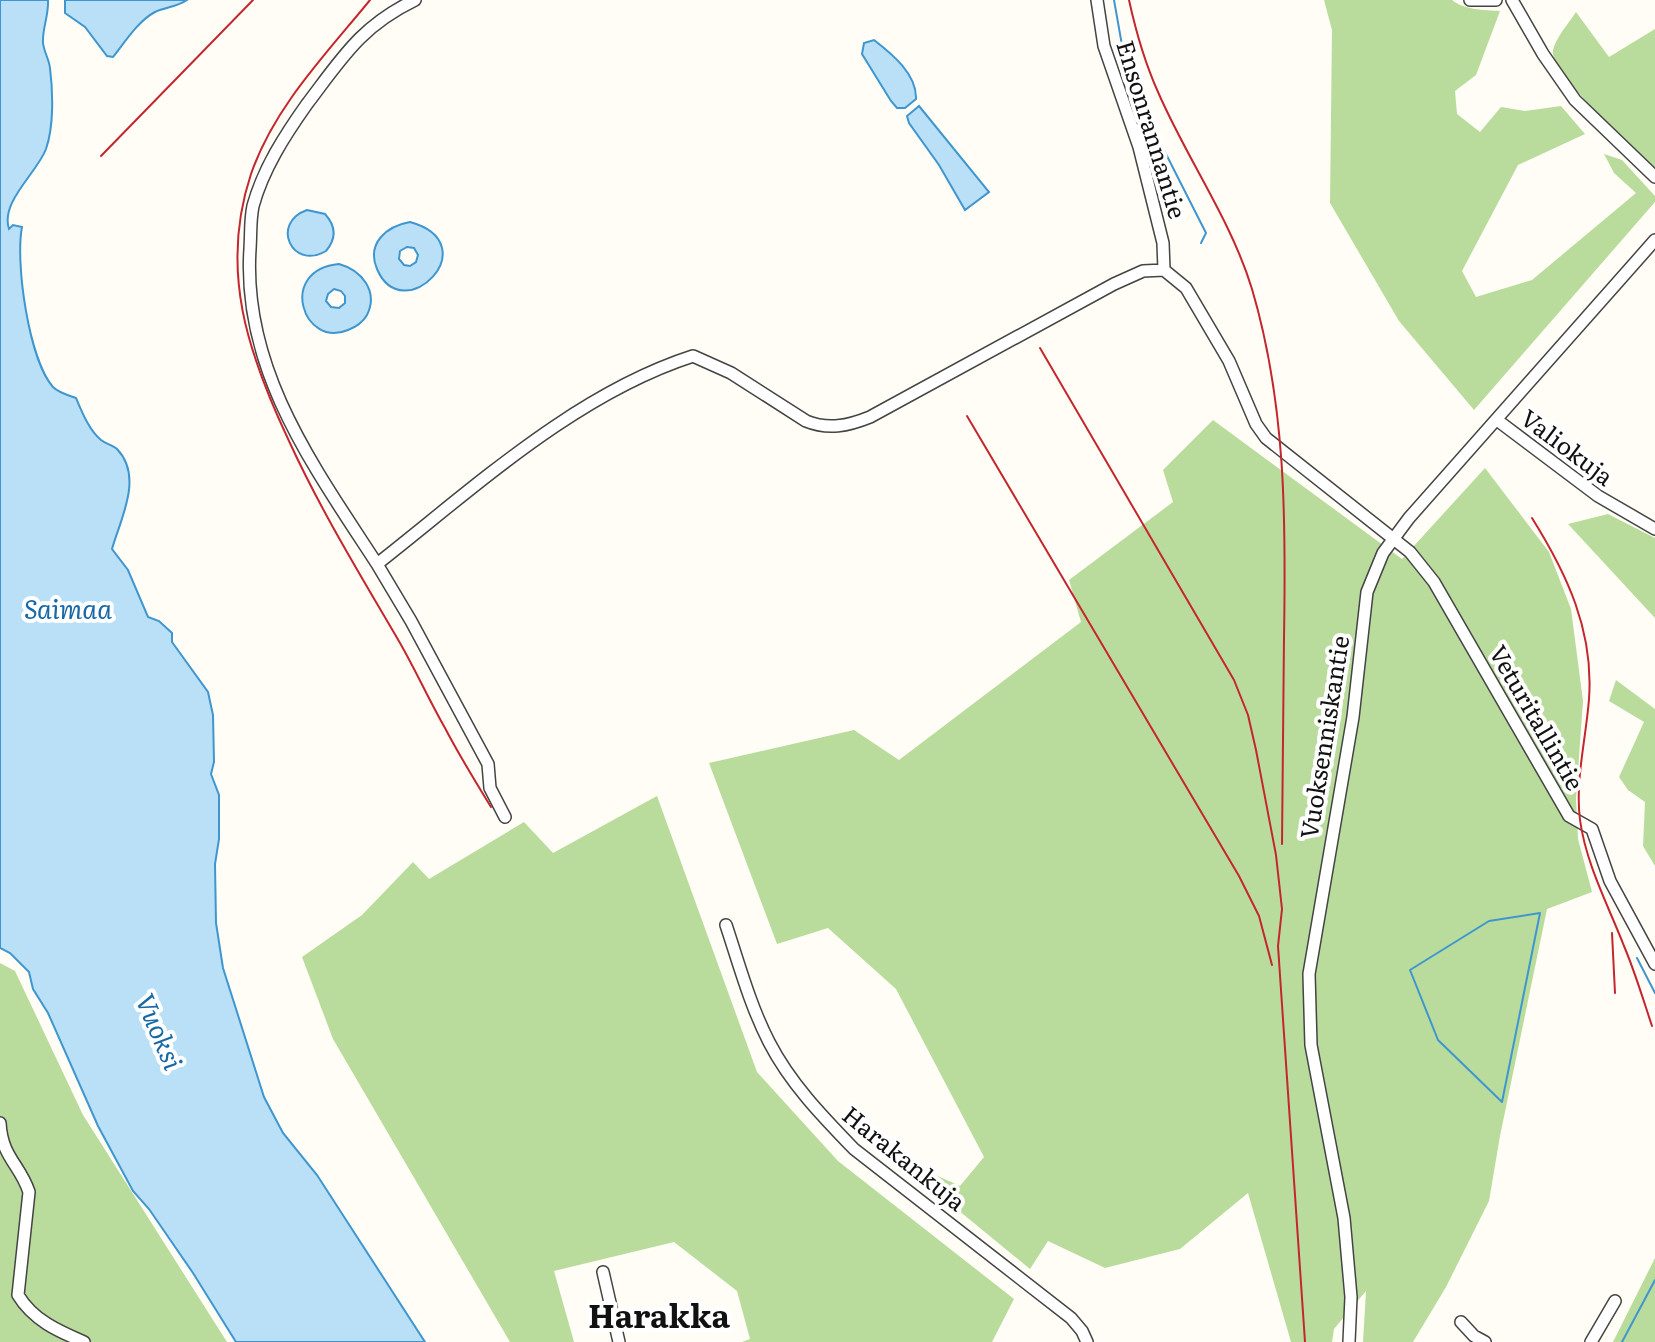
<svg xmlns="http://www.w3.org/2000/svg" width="1655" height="1342" font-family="Literata,serif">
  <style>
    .forest { fill: #b9dc9c }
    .water { fill: #b9e0f7; stroke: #3f96cf; stroke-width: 2; fill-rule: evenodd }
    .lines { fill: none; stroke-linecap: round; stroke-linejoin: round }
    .stream { stroke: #3f96cf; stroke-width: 2 }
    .minor-casing { stroke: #444; stroke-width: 14 }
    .minor { stroke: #fff; stroke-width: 11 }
    .rail { stroke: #c4262e; stroke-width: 2 }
    .labels { text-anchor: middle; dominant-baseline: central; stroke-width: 8; stroke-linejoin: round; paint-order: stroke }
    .street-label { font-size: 24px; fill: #111; stroke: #fff }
    .water-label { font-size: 26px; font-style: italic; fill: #1768a6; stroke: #fff }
    .district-label { font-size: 32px; font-weight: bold; fill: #111; stroke: #fff }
  </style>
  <rect width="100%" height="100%" fill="#fffdf5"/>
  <!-- forest -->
  <path class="forest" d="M1324,0H1452C1464,10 1484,10 1500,11L1476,75L1455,91L1457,114L1480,132L1501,107L1525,111L1561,106L1585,134L1518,165L1462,271L1476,297L1532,280L1636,193L1614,173L1604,154L1622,160L1655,196V202L1474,410L1399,321L1330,203L1332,30Z
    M1576,12L1609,57L1655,29V168C1637,149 1548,73 1553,50C1556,37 1569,23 1576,12Z
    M1213,420L1402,559L1485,468L1549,552L1571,609L1583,701L1576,799L1578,839L1592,892L1547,909L1500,1136L1489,1201L1446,1287L1413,1342H1363L1366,1291L1334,1329L1332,1342H1291L1248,1193L1180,1249L1105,1268L1048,1241L1030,1269L891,1155L960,1186L984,1157L896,989L828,928L777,944L709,763L854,730L899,760L1081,622L1069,580L1173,502L1163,470Z
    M1608,514L1655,538V618L1568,524Z
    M1616,680L1655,709V866L1643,846L1645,802L1628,790L1619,777L1644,722L1609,701Z
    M657,796L757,1072L838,1161L1014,1299L992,1342H742L750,1339L737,1291L674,1242L554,1271L574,1342H510L333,1039L302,957L362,915L413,862L429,879L524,822L553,853Z
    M0,963L15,971L83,1115L227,1342H0Z
    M1655,1258V1342H1613Z"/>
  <!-- water -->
  <path class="water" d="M0,0H48C49,15 42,29 43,43C44,52 49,59 50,68C53,92 54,126 46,149C37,173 0,202 9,229L13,225L22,227C15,263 29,360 53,387C59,393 68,395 76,398C82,412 89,430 101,440C106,444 113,445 117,449C144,477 120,520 112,549L128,570L148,617L159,621L172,633V642L208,692L213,715L214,762L211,774L219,795V839L215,864L216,923L223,968L264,1097L283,1133L317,1175L425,1342H236L193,1273L149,1209L133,1191L98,1126L48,1013L33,989L29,972L10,953L0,948Z
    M65,0H187C177,7 166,7 155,12C138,21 125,42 113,57L107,56L85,27L65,13Z
    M874,40C892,54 917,74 916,99L905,108H897L891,101L862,54L864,43Z
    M919,106L989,192L965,210L939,165L909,123L907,116Z
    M307,210L325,214C336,226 337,238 326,251C292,271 270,223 307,210Z
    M410,222C489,244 403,330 377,269C366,243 387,226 410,222ZM407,247L414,248L418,255L416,262L410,266L404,265L399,259L400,251Z
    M339,264C361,270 379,291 367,315C363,322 356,327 348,330C303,349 277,270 339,264ZM334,289L341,291L345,296V303L339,308L331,307L326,301L328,294Z"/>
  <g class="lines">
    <!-- stream -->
    <path class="stream" d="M1114,0L1128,79L1206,233L1201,243
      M1540,913L1502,1102L1438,1040L1410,970L1489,921Z
      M1637,958L1655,993
      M1622,1342L1655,1280"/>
    <defs>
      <path id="minor" d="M1097,0L1104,46L1139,147L1163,243L1164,270
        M1470,0H1496
        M1512,0L1543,54L1575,100L1655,177
        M1497,420L1598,496L1655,529
        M377,564C314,467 242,370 250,249C251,234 250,220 253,206C263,169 285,135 307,104C342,58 361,26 415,0
        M505,817L490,788L488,764L411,621L377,564C474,488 575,394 693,356L731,373L806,421C828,430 848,426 870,417L1114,284L1143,271L1164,270L1186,288L1229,361L1256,424L1266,438L1410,552L1434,582L1569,816L1592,829L1610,881L1655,964
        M726,925C739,964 750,1005 769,1042C790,1083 822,1116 854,1149L1071,1318L1082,1331L1087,1342
        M0,1123C2,1158 20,1164 29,1192L18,1295C33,1320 58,1331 84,1342
        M603,1272L619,1342
        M1461,1322L1474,1336L1485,1342
        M1349,1342L1351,1297L1344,1218L1311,1045L1309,974L1353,717L1367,592L1383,553L1409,518L1655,240
        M1591,1342L1615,1301"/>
    </defs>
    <!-- minor casing -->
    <use href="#minor" class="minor-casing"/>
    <!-- minor -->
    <use href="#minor" class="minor"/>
    <!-- rail -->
    <path class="rail" d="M370,0C326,54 274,107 251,174C219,270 248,354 289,441C321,511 361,576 400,643C416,671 429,700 445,728C459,755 475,781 491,807
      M1129,0C1136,32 1145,63 1158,92C1187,159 1231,220 1252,289C1286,404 1286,520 1284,638C1283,707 1283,776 1282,844
      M101,156L253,0
      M1040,348L1234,680L1248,715L1256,750L1276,855L1282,909L1278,946L1305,1342
      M967,416L1239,876L1259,916L1272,965
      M1532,518C1567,574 1594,631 1589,699C1586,739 1575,780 1580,820C1586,864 1608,905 1624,946C1635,972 1643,999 1652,1026
      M1612,933L1615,993"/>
  </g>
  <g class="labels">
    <!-- street labels -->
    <g class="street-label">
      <text transform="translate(1153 129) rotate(73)">Ensonrannantie</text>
      <text transform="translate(1568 446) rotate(37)">Valiokuja</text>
      <text transform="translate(1538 717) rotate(60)">Veturitallintie</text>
      <text transform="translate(1323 737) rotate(-81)">Vuoksenniskantie</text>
      <text transform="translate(905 1157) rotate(39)">Harakankuja</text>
    </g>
    <!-- water labels -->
    <g class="water-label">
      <text x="68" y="607">Saimaa</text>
      <text transform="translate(161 1031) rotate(67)">Vuoksi</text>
    </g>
    <!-- district labels -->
    <g class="district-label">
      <text x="659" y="1314">Harakka</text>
    </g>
  </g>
</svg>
